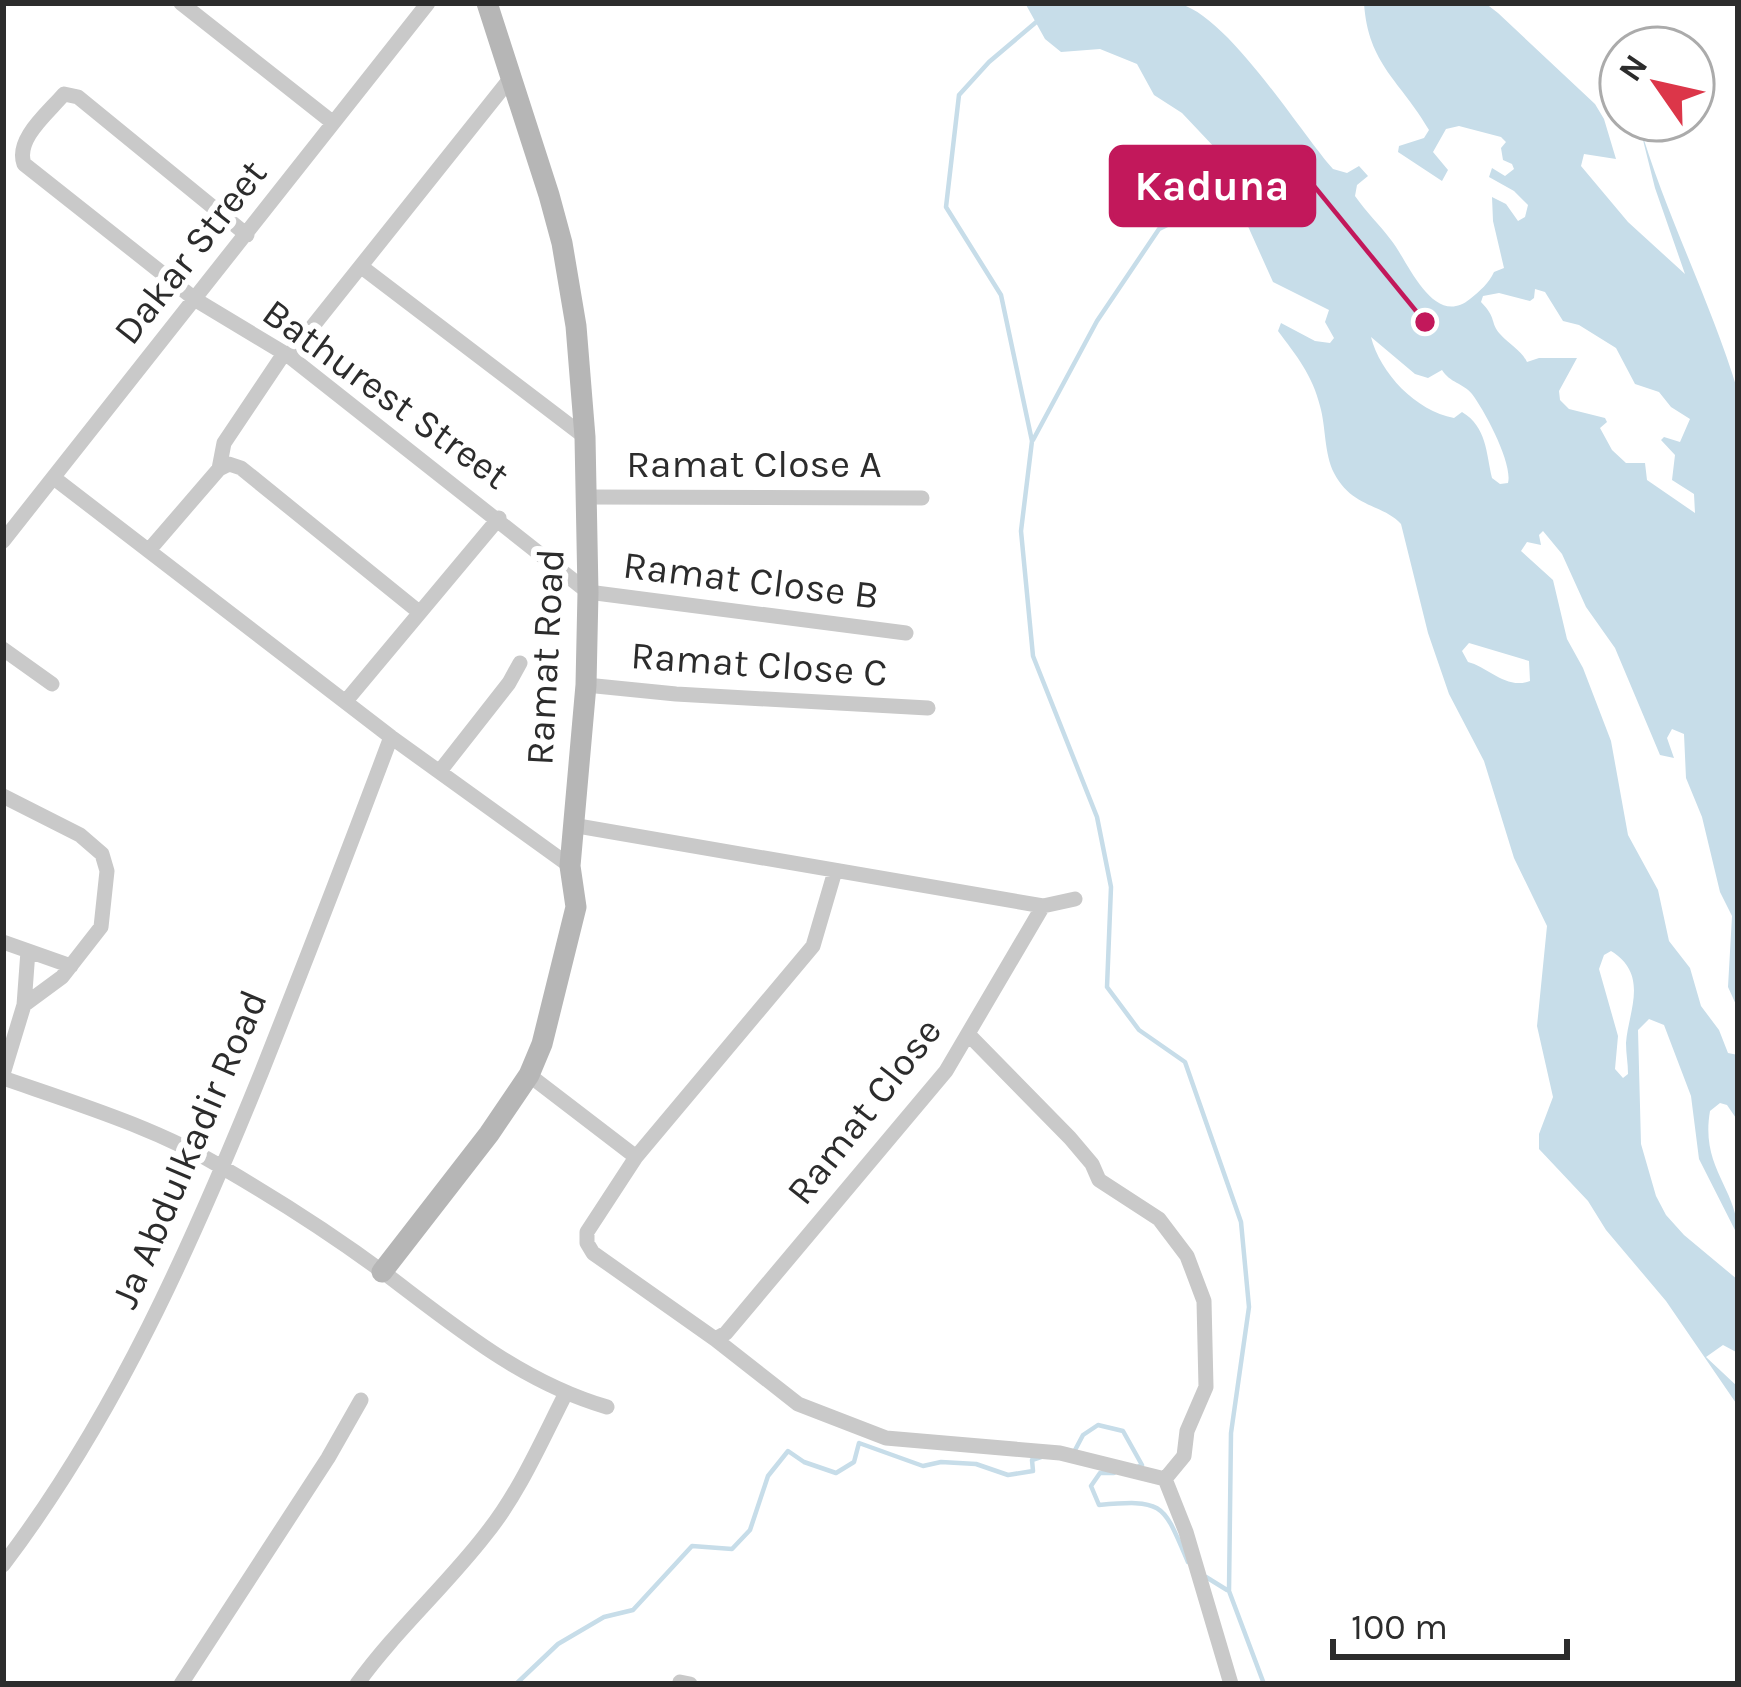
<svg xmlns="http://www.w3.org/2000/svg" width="1741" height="1687" font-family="Karla,sans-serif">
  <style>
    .water { fill: #c7dde9; fill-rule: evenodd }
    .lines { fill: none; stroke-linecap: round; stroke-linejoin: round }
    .stream { stroke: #c7dde9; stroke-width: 4.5 }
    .street { stroke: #c9c9c9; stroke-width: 15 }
    .secondary { stroke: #b6b6b6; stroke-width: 21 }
    .labels { text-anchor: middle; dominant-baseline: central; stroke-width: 12; stroke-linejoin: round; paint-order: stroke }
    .street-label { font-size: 39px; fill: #2c2c2c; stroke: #fff }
    .leader { fill: none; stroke: #c2185b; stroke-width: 4.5 }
    .callout-dot { fill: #c2185b; stroke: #fff; stroke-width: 4.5 }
    .callout { fill: #c2185b; stroke: #c2185b; stroke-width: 4.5 }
    .callout-label { font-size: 42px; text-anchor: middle; font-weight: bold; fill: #fff }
  </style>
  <rect width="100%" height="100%" fill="#fff"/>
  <!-- water -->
  <path class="water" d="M1025,3C1074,3 1127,0 1175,3C1224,9 1299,131 1333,169L1347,173L1359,166L1368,176L1357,185L1355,196C1366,212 1380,225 1391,240C1408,261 1433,329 1470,299C1480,291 1489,283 1494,272L1504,268L1493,221L1492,197L1506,204L1518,221L1525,217L1528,205L1514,191L1489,177L1492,168L1505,176L1514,169L1512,164L1503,160L1501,148L1506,142L1501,137L1459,126L1446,129L1433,152L1448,170L1442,181L1398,152L1399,146L1424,138L1429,130C1401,81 1368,65 1364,3H1485L1498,13L1595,104L1604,119L1616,159L1584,154L1581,166L1628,222L1685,274L1655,188L1638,120C1665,214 1710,299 1738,392V939L1735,960L1738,1009L1728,987L1732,916L1720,892L1702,817L1686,778L1684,734L1672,729L1667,738L1674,758L1660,755L1615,648L1586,607L1562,554L1543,531L1539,535L1541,545L1527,542L1521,551L1553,580L1567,639L1583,668L1611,741L1628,835L1658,890L1669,941L1690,968L1701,1006L1719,1030L1728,1053L1738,1055V1121L1727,1105L1720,1103L1710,1111C1700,1169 1738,1188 1738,1236L1699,1159L1691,1096L1664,1025L1649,1019L1638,1030L1641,1144L1656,1196L1666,1215L1684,1235L1738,1280V1353L1723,1345L1706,1357L1738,1387V1406L1666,1301L1606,1230L1588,1201L1539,1149V1134L1553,1097L1537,1026L1547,926L1514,858L1484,761L1449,694L1428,633L1401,524C1383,504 1352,508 1334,473C1324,453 1326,427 1320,406C1313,376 1296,355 1278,331L1281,323L1315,341L1330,343L1334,338L1325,322L1329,310L1273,282L1233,193L1229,171L1216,149L1182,113L1154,95L1137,64L1100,49L1061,52L1045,39ZM1535,289L1545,292L1563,321L1579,325L1616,348L1635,384L1659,392L1671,407L1690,419L1680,442L1664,437L1661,440L1675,455L1672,480L1694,494L1695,513L1647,480L1645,463H1626L1612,450L1600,428L1607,422L1605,418L1569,409L1560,400L1559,391L1577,358H1539L1527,362C1521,350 1510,345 1500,334C1490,323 1497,318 1481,302L1483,296L1499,293L1530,301L1534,298ZM1371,337L1415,374L1428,378L1442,370C1450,383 1463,383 1472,394C1485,411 1513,464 1508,483L1500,484L1492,478C1486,453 1487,427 1462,412L1454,418C1416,411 1380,373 1371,337ZM1469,643L1529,661L1530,681C1506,690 1488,667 1468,662L1462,651ZM1611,951C1650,975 1628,1012 1626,1043C1626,1054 1628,1063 1628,1074L1623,1078L1615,1069L1618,1036L1599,969L1604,955Z"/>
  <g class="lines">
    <!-- stream -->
    <path class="stream" d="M1041,18L989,62L959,95L946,207L1001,295L1032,441L1021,531L1033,656L1097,817L1111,887L1107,987L1139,1030L1185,1062L1241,1222L1249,1307L1231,1433L1229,1591L1264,1684
      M1033,440L1097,321L1159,229L1235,192
      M1074,1452L1083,1435L1098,1425L1123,1431L1142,1465L1137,1467
      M1114,1473H1100L1091,1486L1099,1505C1165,1499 1163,1504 1188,1562
      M1206,1577L1227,1590
      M516,1684L558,1644L604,1617L633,1610L692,1546L732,1549L750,1530L768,1476L788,1451L804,1462L836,1473L854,1462L859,1443L923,1466L941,1462L976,1464L1008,1475L1033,1471L1032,1460L1041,1457"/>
    <!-- street -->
    <path class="street" d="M181,3L332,122
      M247,235L78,97L64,94C48,113 15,139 24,164L196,300L289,356L588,592L906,633
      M363,268L585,437
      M289,356L510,79
      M219,469L229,464L241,468L419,612
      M54,478L391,737L570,866
      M586,497L922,498
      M3,541L428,3
      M150,549L219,469L224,443L283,355
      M3,649L52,684
      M586,685L676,694L928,708
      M346,701L499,518
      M440,771L509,683L520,663
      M3,796L80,835L102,854L107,871L101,927L62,977L24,1005L3,1074
      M572,825L1043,906L1075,899
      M835,871L813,946L636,1157L587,1232V1243L593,1253L715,1339L798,1404L886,1438L1060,1453L1165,1479
      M3,942L71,966
      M24,1005L28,951
      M968,1034L1070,1138L1092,1164L1099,1180L1159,1219L1187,1256L1204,1301L1206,1387L1187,1431L1184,1456L1165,1479L1186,1532L1231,1684
      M529,1075L636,1157
      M3,1078C78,1104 157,1128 225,1169C280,1201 336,1237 387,1275C457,1328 522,1382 607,1407
      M715,1339L726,1333L946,1071L1043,906
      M3,1565C116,1416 192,1244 262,1071C306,960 349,849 391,737
      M680,1682L690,1684
      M181,1684L328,1458L361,1400
      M357,1684C396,1630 446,1586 486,1534C519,1493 541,1442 565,1395"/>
    <!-- secondary -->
    <path class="secondary" d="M382,1272L489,1134L529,1075L542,1044L576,907L570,866L586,685L588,592L585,437L576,326L562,243L549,195L487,3"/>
  </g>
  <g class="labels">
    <!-- street labels -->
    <g class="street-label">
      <text transform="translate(190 252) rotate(-52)">Dakar Street</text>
      <text transform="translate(386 394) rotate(36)">Bathurest Street</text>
      <text x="754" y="464">Ramat Close A</text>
      <text transform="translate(751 580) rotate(7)">Ramat Close B</text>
      <text transform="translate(545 657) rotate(-87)">Ramat Road</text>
      <text transform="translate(759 664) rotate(4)">Ramat Close C</text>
      <text transform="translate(864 1111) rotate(-52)">Ramat Close</text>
      <text transform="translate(189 1149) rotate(-67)">Ja Abdulkadir Road</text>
    </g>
  </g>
  <!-- callouts -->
  <path class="leader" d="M1425 322L1314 186"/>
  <circle class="callout-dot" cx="1425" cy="322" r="12"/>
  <rect class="callout" x="1111" y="147" width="203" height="78" rx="12"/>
  <g class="callout-label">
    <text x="1212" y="200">Kaduna</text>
  </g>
  <!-- border -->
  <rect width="1741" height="1687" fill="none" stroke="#2c2c2c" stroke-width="12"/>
  <!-- north arrow -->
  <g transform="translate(1657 84) rotate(304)"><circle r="57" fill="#ffffff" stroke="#ababab" stroke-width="3"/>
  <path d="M0-9L21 45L0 30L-21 45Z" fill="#dc3649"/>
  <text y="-18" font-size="33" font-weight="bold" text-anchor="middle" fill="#2c2c2c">N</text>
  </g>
  <!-- scale -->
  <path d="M1333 1639v18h234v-18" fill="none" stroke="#2c2c2c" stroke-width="6"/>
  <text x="1351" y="1639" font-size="36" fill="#2c2c2c" stroke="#ffffff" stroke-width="9" paint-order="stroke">100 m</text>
</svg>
